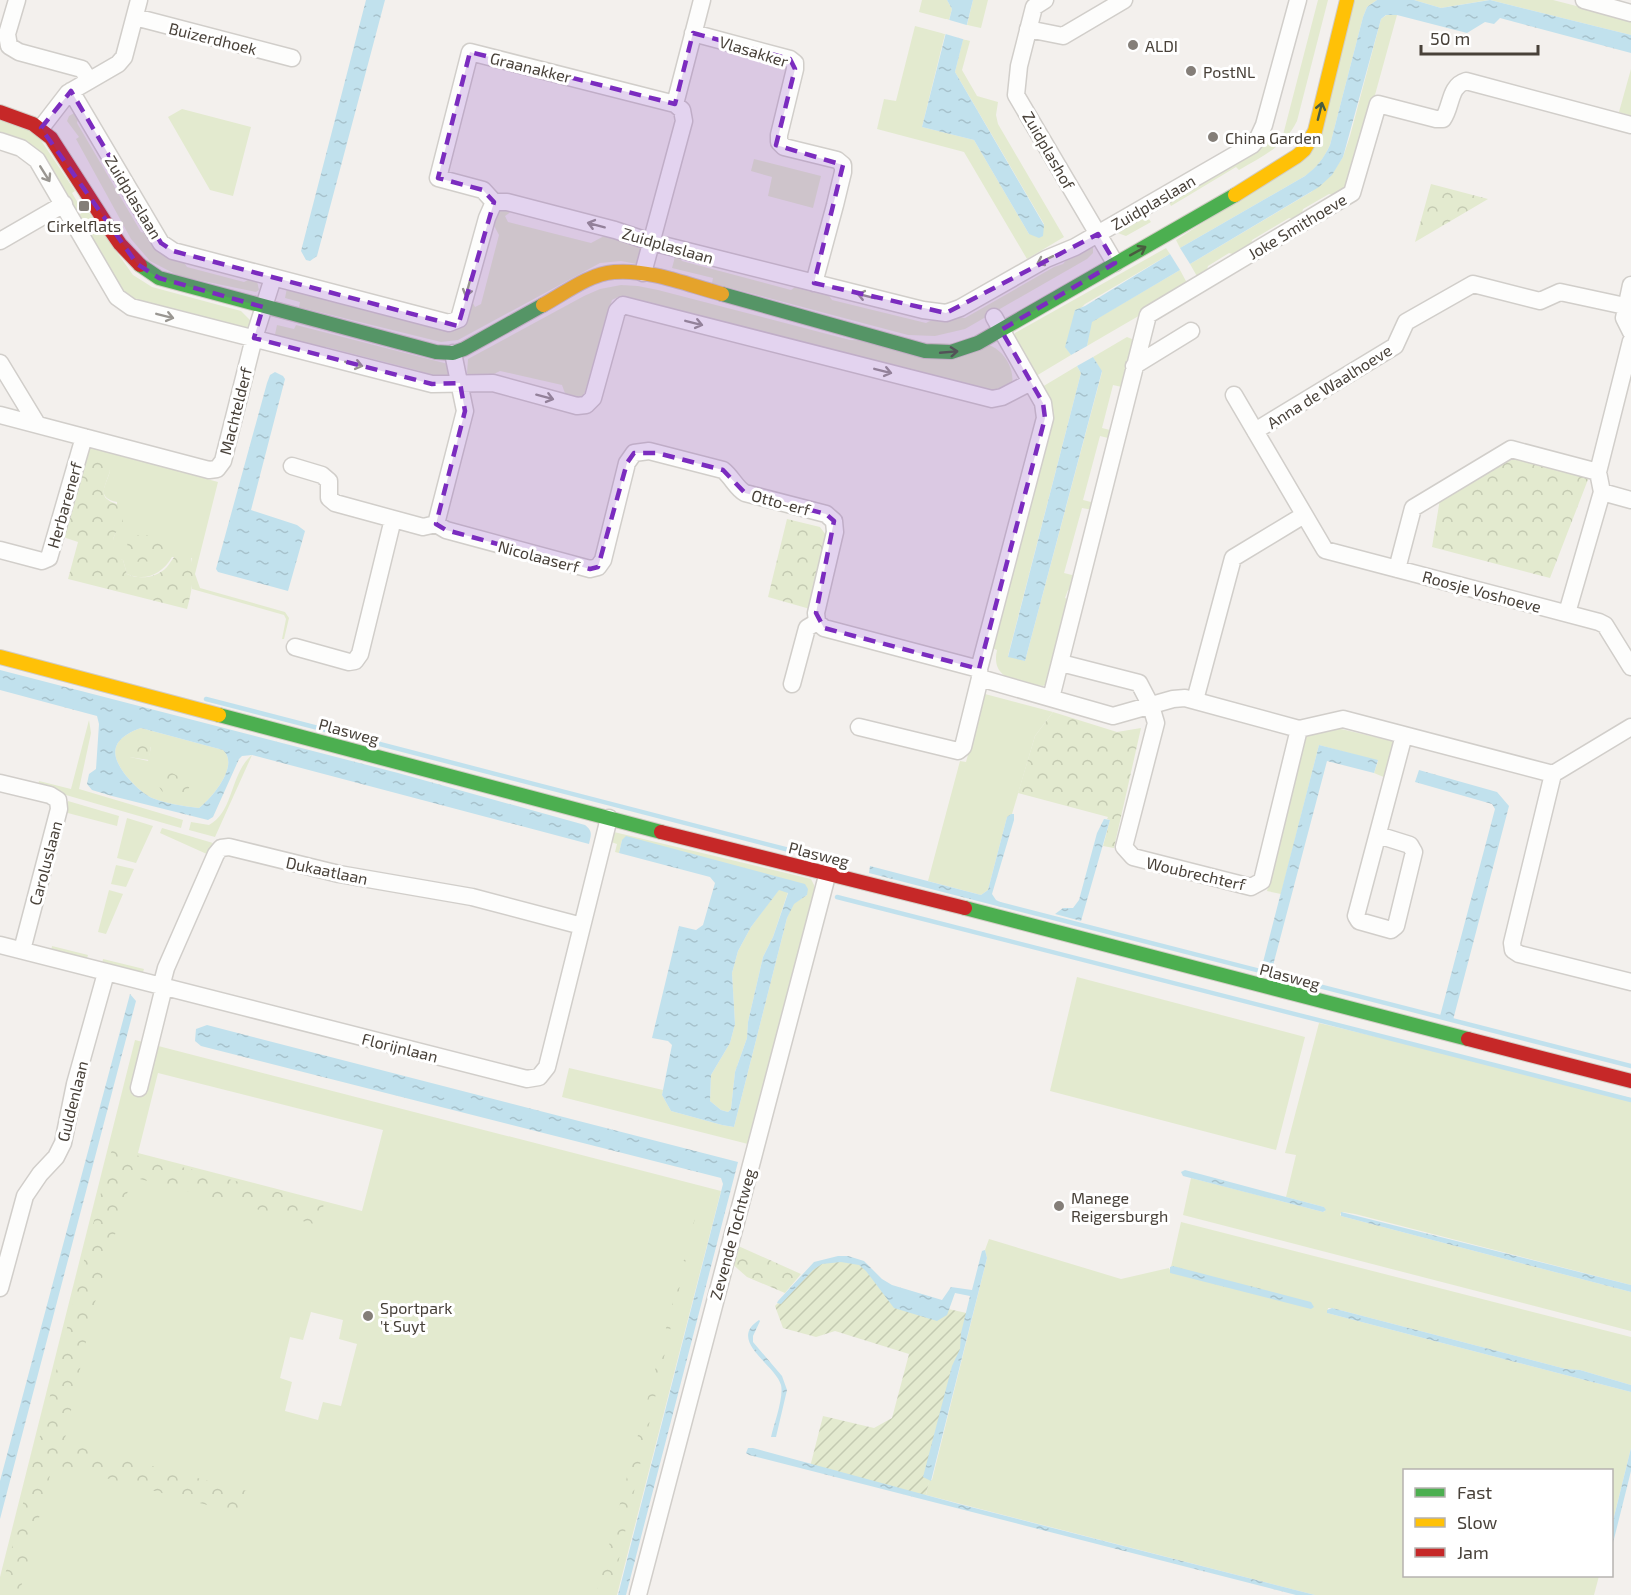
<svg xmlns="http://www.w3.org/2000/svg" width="1631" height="1595" font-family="'Exo 2',sans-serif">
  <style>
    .grass { fill: #e3eacf; fill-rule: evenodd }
    .forest { fill: url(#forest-crowns) }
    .garden { fill: url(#garden-furrows) }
    .water { fill: url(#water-ripples); fill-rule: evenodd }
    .pier { fill: #f3f0ed }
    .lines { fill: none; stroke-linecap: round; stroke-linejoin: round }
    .stream { stroke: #c1e1ed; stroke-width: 4.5 }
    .street-casing { stroke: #d1ceca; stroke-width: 19 }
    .fast-casing { stroke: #d1ccc4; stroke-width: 16 }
    .slow-casing { stroke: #d1ccc4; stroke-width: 16 }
    .jam-casing { stroke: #d1ccc4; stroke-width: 16 }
    .street { stroke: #fdfdfc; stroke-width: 16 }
    .fast { stroke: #4caf50; stroke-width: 14 }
    .slow { stroke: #ffc107; stroke-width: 14 }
    .jam { stroke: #c62828; stroke-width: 14 }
    .oneway { stroke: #495c3f }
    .oneway2 { stroke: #999691 }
    .marked { fill: #7b2cbf; fill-opacity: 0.2; stroke: #7b2cbf; stroke-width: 4.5; stroke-dasharray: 12 8; stroke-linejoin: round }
    .poi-dot { fill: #847e78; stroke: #fff; stroke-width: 2 }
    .labels { text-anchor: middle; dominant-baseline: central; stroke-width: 6; stroke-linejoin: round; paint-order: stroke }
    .street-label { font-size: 16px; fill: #484139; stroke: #fff }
    .poi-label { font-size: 16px; fill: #484139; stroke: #fff; text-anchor: start }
  </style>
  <defs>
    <pattern id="forest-crowns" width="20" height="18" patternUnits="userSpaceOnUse" patternTransform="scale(1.5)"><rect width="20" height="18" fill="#e3eacf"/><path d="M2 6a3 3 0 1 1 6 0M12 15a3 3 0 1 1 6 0" fill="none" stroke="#c4cab2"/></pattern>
    <pattern id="garden-furrows" width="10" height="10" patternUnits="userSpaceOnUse" patternTransform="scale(1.5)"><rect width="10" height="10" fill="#e3eacf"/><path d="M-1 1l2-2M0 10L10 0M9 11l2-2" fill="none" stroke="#c4cab2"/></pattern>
    <pattern id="water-ripples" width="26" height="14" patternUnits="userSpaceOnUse" patternTransform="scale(1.5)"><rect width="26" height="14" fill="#c1e1ed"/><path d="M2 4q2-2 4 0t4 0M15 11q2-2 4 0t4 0" fill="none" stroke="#a7c2cc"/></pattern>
  </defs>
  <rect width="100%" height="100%" fill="#f3f0ed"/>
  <!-- grass -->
  <path class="grass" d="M922,0H947L952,9L949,20L919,12Z
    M973,0H988L981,28L967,25Z
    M1318,0H1328L1297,121C1285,146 1262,157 1239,170L1236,167L1171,206L1168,200L1267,130L1283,135Z
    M1353,0H1377L1367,7L1363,17L1330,145C1324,158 1317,168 1305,176L1180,248L1176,240L1295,164Z
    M1414,0H1489L1441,8Z
    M1490,0H1553L1631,20V35Z
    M1388,14L1397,15L1351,182L1337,196L1329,194L1303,209L1301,217L1297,220L1289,218L1252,240L1251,247L1236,255L1229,253L1208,266L1206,273L1198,278L1190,264L1311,192L1331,175L1343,157L1350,136L1381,19Z
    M915,26L945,34L922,127L974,140L1029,234L1044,224L955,72L963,39L970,41L962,70L977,96L998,102L996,115L998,124L1064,237L1027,259L964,152L877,129L884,99L896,101Z
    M1631,69V116L1619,112Z
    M182,109L251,127L233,196L210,190L168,117Z
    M76,112L79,116L77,123L141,232C155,234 180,255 187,267L244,282L252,278L257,281L259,290L256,292L179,276L150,261L131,239L76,139L79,137L67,121L69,116Z
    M0,115L34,130L75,191L72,193L81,208L73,213L40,158L0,137Z
    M754,159L821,176L813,208L768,196L772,177L751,171Z
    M503,209L512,211L505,216L508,222L591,243L606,235L641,245L644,256L637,264L621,261L600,263L458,340L441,342L299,307L300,302L285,298L287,288L451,329L471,299L475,307L481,304L499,235L491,220L496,213Z
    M87,210L133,275L152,287L241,311L251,321L248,330L128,301L75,217Z
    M1145,214L1151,222L1126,236L1115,232Z
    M1093,244V253L1087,259L965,329L935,336L908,335L712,283L713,278L672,268L676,253L682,261L791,290L798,285L827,293L832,300L926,323C937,317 952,316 965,318L1054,267L1063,264L1069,257Z
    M1166,248L1170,254L1085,304L1081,308L1066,347L1071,355L1036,376L1015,338V333Z
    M1180,270L1187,283L1154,307L1087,346L1091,322Z
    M621,285L638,286L658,290L850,340L989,345C1003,350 1015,368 1012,384L998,391L988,392L618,297L612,300L582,402L566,396L562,385L500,371L486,378L469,376L467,373L468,359L584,296L600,289Z
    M277,325L294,329L296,325L448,364L451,374L447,378L424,377L420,371L326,347L318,350L274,339Z
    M1127,337L1137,341L1126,388L1113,385L1102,428L1114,431L1112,439L1100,436L1083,500L1095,503L1093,510L1082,508L1064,573L1076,576L1072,591L1068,590L1065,598L1070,600L1049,683L1043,686C1020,681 990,681 997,650L992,648L1051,422L1042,387L1077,366L1081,373L1008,656L1025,661L1102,372L1093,357Z
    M87,446L218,482L195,574L200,588L285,612L289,618L284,639H282L286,619L284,615L192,589V558L172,557C162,574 146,582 127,574L123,560L119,559L113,539L116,532L117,502C95,497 106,486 110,471L86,452Z
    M985,694L1053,712L1035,736L1012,814L1007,817L988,890L981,895L928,881L960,761L966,762Z
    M89,720L91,733L79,789L183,820L181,828L38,787L39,781L71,789Z
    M141,728L223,750C240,765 212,798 199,808C183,806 167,804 152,798C139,792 110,764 116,747C119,737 132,731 141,728ZM142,744L151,747L148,761L130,757Z
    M1337,728L1396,742L1386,778L1374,773L1378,761L1319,745L1281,894L1267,891L1306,735Z
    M252,755L215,837L189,830L191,822L209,825C234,812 230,773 252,755Z
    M68,801L119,816L117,826L64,812Z
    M127,818L153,826L136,863L117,858Z
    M162,828L213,843L209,855L160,833Z
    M614,832L811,879L814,885L815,899L752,1145L562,1097L569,1068L663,1090L662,1095L671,1111L722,1125L734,1127L787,918L793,904L807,895L622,840L619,853L615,852L617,844L611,842Z
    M116,865L134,869L126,887L111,884Z
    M779,889L788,892L773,937L763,957L748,1022L747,1038L735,1072L731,1109L728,1112L721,1110L710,1101L711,1075L730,1043L735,1024L732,973L738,951L751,927Z
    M109,890L123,894L106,934L98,932Z
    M52,946L88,955L86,961L51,952Z
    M103,959L144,969L142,975L102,964Z
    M1077,977L1305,1037L1276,1150L1050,1091Z
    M1319,1023L1631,1098V1285L1355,1214L1343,1212L1340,1214L1341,1216L1631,1292V1331L1183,1215L1191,1178L1323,1212L1325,1211L1324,1207L1286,1197L1296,1155L1285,1153Z
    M135,1040L721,1191L617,1595H0V1577ZM158,1073L383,1130L362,1211L138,1153ZM311,1312L343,1320L339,1339L357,1344L341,1406L323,1402L318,1420L285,1411L292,1382L280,1378L290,1337L303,1340Z
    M1181,1222L1631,1337V1385L1580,1370L1566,1369L1332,1308H1328L1327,1313L1631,1392V1448L1612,1525V1470H1404V1576H1599L1594,1595H1315L926,1495L929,1480H932L987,1258L985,1250L989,1239L1121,1279L1169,1268V1270L1171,1267Z"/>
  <!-- forest -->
  <path class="forest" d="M1431,184L1488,199L1415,242Z
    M86,452L100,456L110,471C108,479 99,494 107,499C114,505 114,500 123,510V530L116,532L113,539L119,546V558L123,560L127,574C139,580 157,578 167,567C174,558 176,550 189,551C196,569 192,591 187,609L68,579L78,542L63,537Z
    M1511,456L1589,477L1550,578L1432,547L1440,499Z
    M787,519L820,527L826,535L810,609L768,597Z
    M127,535H163L165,561L128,562Z
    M1053,712L1117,732L1141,728L1114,848L1103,846L1110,820L1107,819L1108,817L1018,793L1035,736Z
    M143,741L149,743L151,745L149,760L129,757L132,746L139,747Z
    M168,771L190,782L189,788L184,795C168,800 156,792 158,775L160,772Z
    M112,1149L324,1204L318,1225L132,1177L93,1309L64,1443L247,1491L241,1514L53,1464L19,1595H0Z
    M696,1214L611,1595H596Z
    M736,1245L801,1274L785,1293L747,1277L730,1262Z"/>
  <!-- garden -->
  <path class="garden" d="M833,1258L862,1264L899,1298L971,1314L925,1498L810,1467L823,1416L874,1428L892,1418L909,1354L835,1331L816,1337L783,1328L775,1306L818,1262Z"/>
  <!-- water -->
  <path class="water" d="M366,0H385L317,256L310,261L306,260L301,251Z
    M947,0H973L955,72L1044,225L1043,236L1039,238L1029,234L974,140L922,127L952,9Z
    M1377,0H1414L1441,8L1490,0L1631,35V53L1500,18L1494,24L1485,22L1467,33L1397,15H1386L1381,19L1343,157L1332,175L1319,187L1190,264L1180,248L1305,176C1317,167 1324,158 1330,145L1363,17L1367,7Z
    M1170,254L1180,270L1092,322L1087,346L1071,355L1065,347L1075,310L1085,306Z
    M1093,357L1102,371L1025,661L1008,657L1081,373L1077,366Z
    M275,372L283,376L285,379L251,510L297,525L305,531L288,591L218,572L216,569L267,383L270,375Z
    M0,670L398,773L585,825C593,831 591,835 589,844L252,755L242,756L239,759L213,817L208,820L112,796L92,790L87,784L89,774L96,769L99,724L97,716L0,690ZM141,728L223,750C240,765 212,798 199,808C183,806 167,804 152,798C139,792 110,764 116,747C119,737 132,731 141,728Z
    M1319,745L1378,760L1374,773L1327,761L1271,973L1261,970Z
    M1419,770L1497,792L1509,806L1453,1020L1440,1016L1495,809L1492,804L1415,782Z
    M1011,814H1014V820L992,894L996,900L1004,904L1001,907L869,873L870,866L981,895L988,890L1007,817Z
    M1104,819L1110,820L1081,921L1055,914L1063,908H1073L1079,900L1097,833Z
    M626,836L805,884L808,889L807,895L794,904L787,918L734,1127L722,1125L671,1111L662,1095L672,1045L668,1041L652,1038L679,926L696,930L703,925L715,883L710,877L619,853L622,840ZM779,890L788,893L773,937L763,957L748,1022L747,1038L735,1072L731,1109L728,1112L721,1110L710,1101L711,1075L730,1043L735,1024L732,973L738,951L751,927Z
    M130,994L136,1001L0,1519V1481Z
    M207,1025L738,1162L626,1595H618L723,1184L721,1178L201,1046L195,1041L196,1029Z
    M1185,1170L1324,1207L1326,1210L1323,1212L1183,1176L1181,1172Z
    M1341,1212L1631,1285V1292L1341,1216Z
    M985,1250L987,1258L931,1481L923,1477L952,1366L960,1349L961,1333L970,1296L955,1293L947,1315L937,1321L894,1308L866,1271L859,1265L841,1262L822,1264L813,1270L781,1304L777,1303L778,1301L814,1262L838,1256H848L864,1261L882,1279L892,1285L942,1300L951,1287L972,1290L982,1251Z
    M1173,1266L1311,1302L1314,1307L1311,1309L1170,1273V1267Z
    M1332,1308L1566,1369L1580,1370L1631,1385V1392L1327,1313V1310Z
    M759,1320L760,1321L753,1336V1342L782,1376L787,1390L776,1437H771C774,1424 784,1397 781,1385C775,1364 727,1341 759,1320Z
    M748,1448H753L959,1504L1315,1595H1296L749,1455L746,1453Z
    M1631,1448V1471L1612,1547V1525Z"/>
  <!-- pier -->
  <path class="pier" d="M946,19L970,26L966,40L942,33Z"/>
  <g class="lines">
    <!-- stream -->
    <path class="stream" d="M206,699L793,851
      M837,897L1631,1100
      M999,904L1631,1066"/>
    <defs>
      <path id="street" d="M17,0L7,34L9,46L19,52L82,69L89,80
        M1045,0L1034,7L1019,66L1016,95L1115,263
        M1584,0L1631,13
        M135,17L292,58
        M1028,29L1063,36L1124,0
        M693,33L790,59L795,63V69L779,135V142L784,147L837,160L843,165V172L835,205L814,283
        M71,91L161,243L173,251L449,323L459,319L487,218L494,202H507L615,230L651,242L923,310L946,313L960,308L1046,259L1075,247L1252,145L1258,138L1264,125L1298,0
        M41,128L68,93L118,64L124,57L139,0
        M0,141L21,148L37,160L117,297L131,307L432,384L493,383L577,406L586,405L593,398L617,311L623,305L992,399L1002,397L1031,382
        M494,202L483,190L438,178L470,52L675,104
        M0,241L64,204
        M643,273L684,121L682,110L675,104L702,0
        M1631,285L1624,318L1631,332
        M994,317L1043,403L1045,418L979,669L980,678L1113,716L1173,699L1185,698L1299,729L1343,719L1553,774L1512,943L1513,950L1519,954L1631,982
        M0,363L37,424
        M1134,366L1191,331
        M1234,395L1325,550L1599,622L1605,625L1631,667
        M0,415L209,470L217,469L223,461L254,338L273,278
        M1255,431L1395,346L1406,322L1473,284L1540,301L1560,292L1625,306
        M292,466L322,475L329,481V498L335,503L423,527L436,524L446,530L590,569L598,567L603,560L627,463L634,453L649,451L723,470C732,477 736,488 745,493L826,514L834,521L835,532L816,613L817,622L824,628L979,669
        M1598,472L1631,341
        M1602,492L1631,500
        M436,524L465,411L453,353
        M0,550L42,561L49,558L84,437
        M1397,569L1413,508L1511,449L1598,472L1602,492L1567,613
        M295,647L349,662L355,661L360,654L393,519
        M1061,663L1139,683L1151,706L1156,723L1124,847L1133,857L1251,887L1262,881L1299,729
        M792,684L807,628L817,622
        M1051,698L1148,315L1352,193L1378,104L1436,119H1443C1452,106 1449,86 1466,81L1631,125
        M1195,700L1233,558L1304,515
        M859,727L958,751L963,747L980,678
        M1553,774L1631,727
        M0,783L50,795L58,800L59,809L22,950
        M1378,835L1410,845L1414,852L1396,926L1391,930L1359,921L1356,916L1404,735
        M0,945L527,1079L539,1077L547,1067L609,818
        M161,987L166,968L216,854L221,848L229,847L339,874L472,897L582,926
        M139,1088L164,987
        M0,1288L25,1196L40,1174L56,1157L63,1143L75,1084L106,973
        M638,1595L828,872"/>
      <path id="fast" d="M140,265L159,278L436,352L453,353L464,349L543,305
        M722,294L925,351L951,352L978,343L1235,195
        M219,715L661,832
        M965,908L1468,1039"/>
      <path id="slow" d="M1235,195L1297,156L1304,150L1315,131L1347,0
        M543,305C565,293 589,274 614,272C650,269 688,285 722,294
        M0,657L219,715"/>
      <path id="jam" d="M0,112L33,124L51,138L109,228L120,244L140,265
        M661,832L965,908
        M1468,1039L1631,1081"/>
    </defs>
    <!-- street casing -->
    <use href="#street" class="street-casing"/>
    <!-- fast casing -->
    <use href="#fast" class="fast-casing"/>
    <!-- slow casing -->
    <use href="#slow" class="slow-casing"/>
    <!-- jam casing -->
    <use href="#jam" class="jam-casing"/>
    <!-- street -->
    <use href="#street" class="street"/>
    <!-- fast -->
    <use href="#fast" class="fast"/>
    <!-- slow -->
    <use href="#slow" class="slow"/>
    <!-- jam -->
    <use href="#jam" class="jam"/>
  </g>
  <!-- one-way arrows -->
  <defs><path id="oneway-shaft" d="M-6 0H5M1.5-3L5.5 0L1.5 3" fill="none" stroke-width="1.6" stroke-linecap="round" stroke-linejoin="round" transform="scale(1.5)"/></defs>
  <g class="oneway">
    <use href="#oneway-shaft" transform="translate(1320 111) rotate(-76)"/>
    <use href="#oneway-shaft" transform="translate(1138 251) rotate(-29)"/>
    <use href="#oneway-shaft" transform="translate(949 352) rotate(-5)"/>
  </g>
  <g class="oneway2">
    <use href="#oneway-shaft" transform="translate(45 174) rotate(58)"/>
    <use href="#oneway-shaft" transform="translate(596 225) rotate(-165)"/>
    <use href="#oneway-shaft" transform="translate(1045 260) rotate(154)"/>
    <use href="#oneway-shaft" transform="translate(468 288) rotate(105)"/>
    <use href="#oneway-shaft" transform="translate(866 296) rotate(-166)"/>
    <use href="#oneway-shaft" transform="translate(165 316) rotate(14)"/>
    <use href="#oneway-shaft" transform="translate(694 323) rotate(14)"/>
    <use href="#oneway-shaft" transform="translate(354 364) rotate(14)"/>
    <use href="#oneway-shaft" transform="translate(883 371) rotate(14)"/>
    <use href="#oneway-shaft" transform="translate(545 397) rotate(15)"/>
  </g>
  <!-- marked area -->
  <path class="marked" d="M693,33L790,59L795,69L776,145L843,165L814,283L946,313L1098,234L1115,263L1001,330L1043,403L1045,418L979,669L824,628L816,613L834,521L826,514L745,493L723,470L657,453H634L627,463L598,567L590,569L446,530L436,524L465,411L460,383L432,384L254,338L263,307L159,278L137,264L41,128L71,91L161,243L173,251L458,326L494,202L483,190L438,178L470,52L675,104Z"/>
  <!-- markers -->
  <g class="poi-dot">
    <circle cx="1133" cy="45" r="6"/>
    <circle cx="1191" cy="71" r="6"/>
    <circle cx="1213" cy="137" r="6"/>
    <rect x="78" y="200" width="12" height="12" rx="3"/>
    <circle cx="1059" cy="1206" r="6"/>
    <circle cx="368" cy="1316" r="6"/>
  </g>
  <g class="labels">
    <!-- street labels -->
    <g class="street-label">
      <text transform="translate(213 38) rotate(14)">Buizerdhoek</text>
      <text transform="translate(754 51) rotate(17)">Vlasakker</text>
      <text transform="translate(531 67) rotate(14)">Graanakker</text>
      <text transform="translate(1049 150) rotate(60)">Zuidplashof</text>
      <text transform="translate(134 197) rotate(59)">Zuidplaslaan</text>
      <text transform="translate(1153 202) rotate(-30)">Zuidplaslaan</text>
      <text transform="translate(1297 226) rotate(-31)">Joke Smithoeve</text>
      <text transform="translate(668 245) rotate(16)">Zuidplaslaan</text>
      <text transform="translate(1329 386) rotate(-32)">Anna de Waalhoeve</text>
      <text transform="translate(235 411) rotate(-76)">Machtelderf</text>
      <text transform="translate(781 502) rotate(15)">Otto-erf</text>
      <text transform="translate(64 505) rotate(-74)">Herbarenerf</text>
      <text transform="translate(539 556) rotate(15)">Nicolaaserf</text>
      <text transform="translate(1482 591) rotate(15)">Roosje Voshoeve</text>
      <text transform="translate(349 731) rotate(15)">Plasweg</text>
      <text transform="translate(819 854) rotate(14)">Plasweg</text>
      <text transform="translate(45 863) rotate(-75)">Caroluslaan</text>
      <text transform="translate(327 870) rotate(12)">Dukaatlaan</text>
      <text transform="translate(1196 873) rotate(13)">Woubrechterf</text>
      <text transform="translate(1290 976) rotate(15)">Plasweg</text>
      <text transform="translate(400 1047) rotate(14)">Florijnlaan</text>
      <text transform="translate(72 1101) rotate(-76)">Guldenlaan</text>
      <text transform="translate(732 1234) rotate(-75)">Zevende Tochtweg</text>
    </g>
    <!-- poi labels -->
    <g class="poi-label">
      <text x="1145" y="45">ALDI</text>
      <text x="1203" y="71">PostNL</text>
      <text x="1225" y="137">China Garden</text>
      <text x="84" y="225" text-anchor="middle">Cirkelflats</text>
      <text x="1071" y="1197">Manege<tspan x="1071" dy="18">Reigersburgh</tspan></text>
      <text x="380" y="1307">Sportpark<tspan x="380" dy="18">'t Suyt</tspan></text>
    </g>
  </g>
  <!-- legend -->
  <rect x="1403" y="1469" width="210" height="108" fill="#ffffff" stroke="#b6b3b0" stroke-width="1.5"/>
  <rect x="1415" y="1488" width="30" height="9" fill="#4caf50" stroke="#b6b3b0" stroke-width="1.5"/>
  <text x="1457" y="1499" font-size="18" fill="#484139">Fast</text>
  <rect x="1415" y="1518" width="30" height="9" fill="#ffc107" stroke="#b6b3b0" stroke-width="1.5"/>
  <text x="1457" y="1529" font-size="18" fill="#484139">Slow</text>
  <rect x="1415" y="1548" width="30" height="9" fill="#c62828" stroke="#b6b3b0" stroke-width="1.5"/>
  <text x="1457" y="1559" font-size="18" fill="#484139">Jam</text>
  <!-- scale -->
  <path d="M1421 45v9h117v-9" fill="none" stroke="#484139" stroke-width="3"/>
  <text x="1430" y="45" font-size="18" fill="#484139" stroke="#ffffff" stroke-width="4.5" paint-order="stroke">50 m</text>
</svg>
